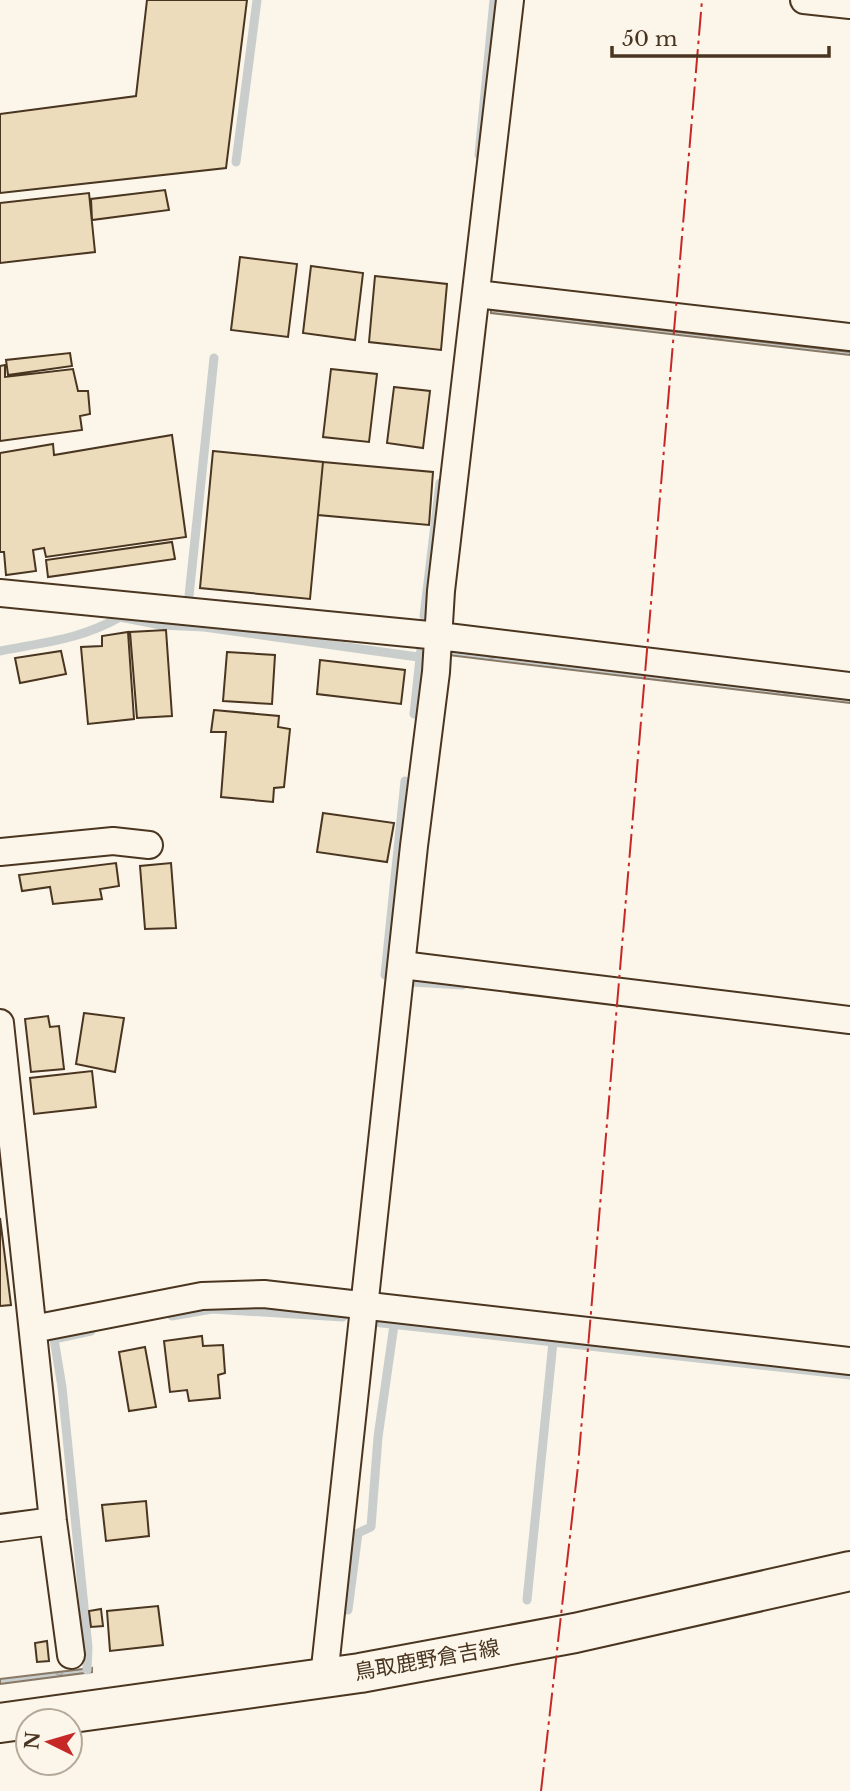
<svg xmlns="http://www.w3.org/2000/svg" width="850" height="1791" font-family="'Libre Baskerville','Noto Sans JP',serif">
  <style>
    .water { fill: url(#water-ripples); stroke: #887966; stroke-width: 2 }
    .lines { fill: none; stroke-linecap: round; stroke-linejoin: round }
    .stream { stroke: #c9cecd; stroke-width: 9 }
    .building { fill: #ecdcbc; stroke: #4a3520; stroke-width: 2 }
    .street-casing { stroke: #4a3520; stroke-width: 30 }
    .primary-casing { stroke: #4a3520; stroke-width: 42 }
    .street { stroke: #fbf6e9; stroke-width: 26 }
    .primary { stroke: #fbf6e9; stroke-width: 38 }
    .power { stroke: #c62828; stroke-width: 2; stroke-dasharray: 24 5 3.5 5; stroke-linecap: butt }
    .labels { text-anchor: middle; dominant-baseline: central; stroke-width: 5; stroke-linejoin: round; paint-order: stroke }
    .street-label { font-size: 21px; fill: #4a3520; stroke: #fbf6e9 }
  </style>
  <defs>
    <pattern id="water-ripples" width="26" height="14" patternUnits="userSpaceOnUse" patternTransform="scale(1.75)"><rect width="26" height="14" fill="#c9cecd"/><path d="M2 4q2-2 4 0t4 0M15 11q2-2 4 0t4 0" fill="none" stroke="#a5a8a6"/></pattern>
  </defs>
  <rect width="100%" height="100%" fill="#fbf6e9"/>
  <!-- water -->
  <path class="water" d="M491,310L850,352V355L491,313Z
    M449,651L850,699V703L448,655Z
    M92,1668V1672L0,1684V1679Z"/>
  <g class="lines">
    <!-- stream -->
    <path class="stream" d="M479,155L494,0
      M236,162L257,0
      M189,596L214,358
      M424,616L440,483
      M0,651C45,642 79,640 120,617L161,625L204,627L418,657
      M414,714L421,649
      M385,975L405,781
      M411,982L463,985
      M172,1316L212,1309L343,1317
      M373,1322L850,1375
      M527,1600L553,1342
      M348,1610L358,1533L371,1527L378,1437L394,1325
      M87,1670L88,1647L62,1387L54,1339L91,1331"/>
  </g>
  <!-- building -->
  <path class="building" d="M147,0H247L226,168L0,193V114L136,96Z
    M165,190L169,210L92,220L91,199Z
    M89,193L95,252L0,263V203Z
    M240,257L297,264L288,337L231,330Z
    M311,266L363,273L355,340L303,333Z
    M375,276L447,284L441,350L369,342Z
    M70,353L72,366L8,375L6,360Z
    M5,365V377L73,369L78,391H88L90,414L80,416L82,430L0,441V366Z
    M331,369L377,374L369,442L323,437Z
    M394,387L430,391L423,448L387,443Z
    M172,435L186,537L46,557L44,548L33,550L36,571L6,575L4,552H0V453L53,444L54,455Z
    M213,451L323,462L310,599L200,588Z
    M323,462L433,472L429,525L318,515Z
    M172,542L175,559L48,577L46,560Z
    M166,630L172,716L137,718L130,632Z
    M128,632L134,719L88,724L81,647L102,646V636Z
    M61,651L66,674L20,683L15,658Z
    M227,652L275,655L272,704L223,701Z
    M320,660L405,670L401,704L317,694Z
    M214,710L279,716L278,727L290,729L284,787L274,788L273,802L221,797L226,732H211Z
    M323,813L394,823L387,862L317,852Z
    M116,863L119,886L100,889L102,899L53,904L50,887L22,891L19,875Z
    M171,863L176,928L145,929L140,866Z
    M84,1013L124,1018L115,1072L76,1064Z
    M48,1016L50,1027L59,1026L64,1069L31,1072L25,1019Z
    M92,1071L96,1107L34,1114L30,1078Z
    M0,1218L11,1305L0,1306Z
    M202,1336L203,1346L223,1345L225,1373L218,1375L220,1398L189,1401L187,1390L170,1392L164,1341Z
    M145,1347L156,1407L129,1411L119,1352Z
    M146,1501L149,1536L106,1541L102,1505Z
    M158,1606L163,1645L110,1651L107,1611Z
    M101,1609L103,1626L91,1627L89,1611Z
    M47,1641L49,1661L37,1662L35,1643Z"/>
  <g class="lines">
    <defs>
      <path id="street" d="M804,0L850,5
        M477,294L850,337
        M0,593L439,636L850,686
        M0,852L113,841L149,845
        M402,965L850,1020
        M0,1023L53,1521L71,1655
        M33,1329L202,1296L264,1294L850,1361
        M0,1528L53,1521
        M324,1677L414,846L436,672L441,591L510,0"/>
      <path id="primary" d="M0,1723L360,1673L575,1633L850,1571"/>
    </defs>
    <!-- street casing -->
    <use href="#street" class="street-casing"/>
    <!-- primary casing -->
    <use href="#primary" class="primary-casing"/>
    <!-- street -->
    <use href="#street" class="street"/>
    <!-- primary -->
    <use href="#primary" class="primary"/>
    <!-- power -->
    <path class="power" d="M541,1791L578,1466L702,0"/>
  </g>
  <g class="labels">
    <!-- street labels -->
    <g class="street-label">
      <text transform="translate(427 1660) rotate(-10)">鳥取鹿野倉吉線</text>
    </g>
  </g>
  <!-- north arrow -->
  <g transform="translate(49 1742) rotate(275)"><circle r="33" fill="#fbf6e9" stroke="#b4a999" stroke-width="2"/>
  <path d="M0-5L12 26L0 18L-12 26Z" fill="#c62828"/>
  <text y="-10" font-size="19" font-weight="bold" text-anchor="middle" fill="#4a3520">N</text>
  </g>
  <!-- scale -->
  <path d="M612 46v10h217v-10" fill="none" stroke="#4a3520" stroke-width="3.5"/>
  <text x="622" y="46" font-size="21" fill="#4a3520" stroke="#fbf6e9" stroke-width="5" paint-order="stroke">50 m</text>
</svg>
